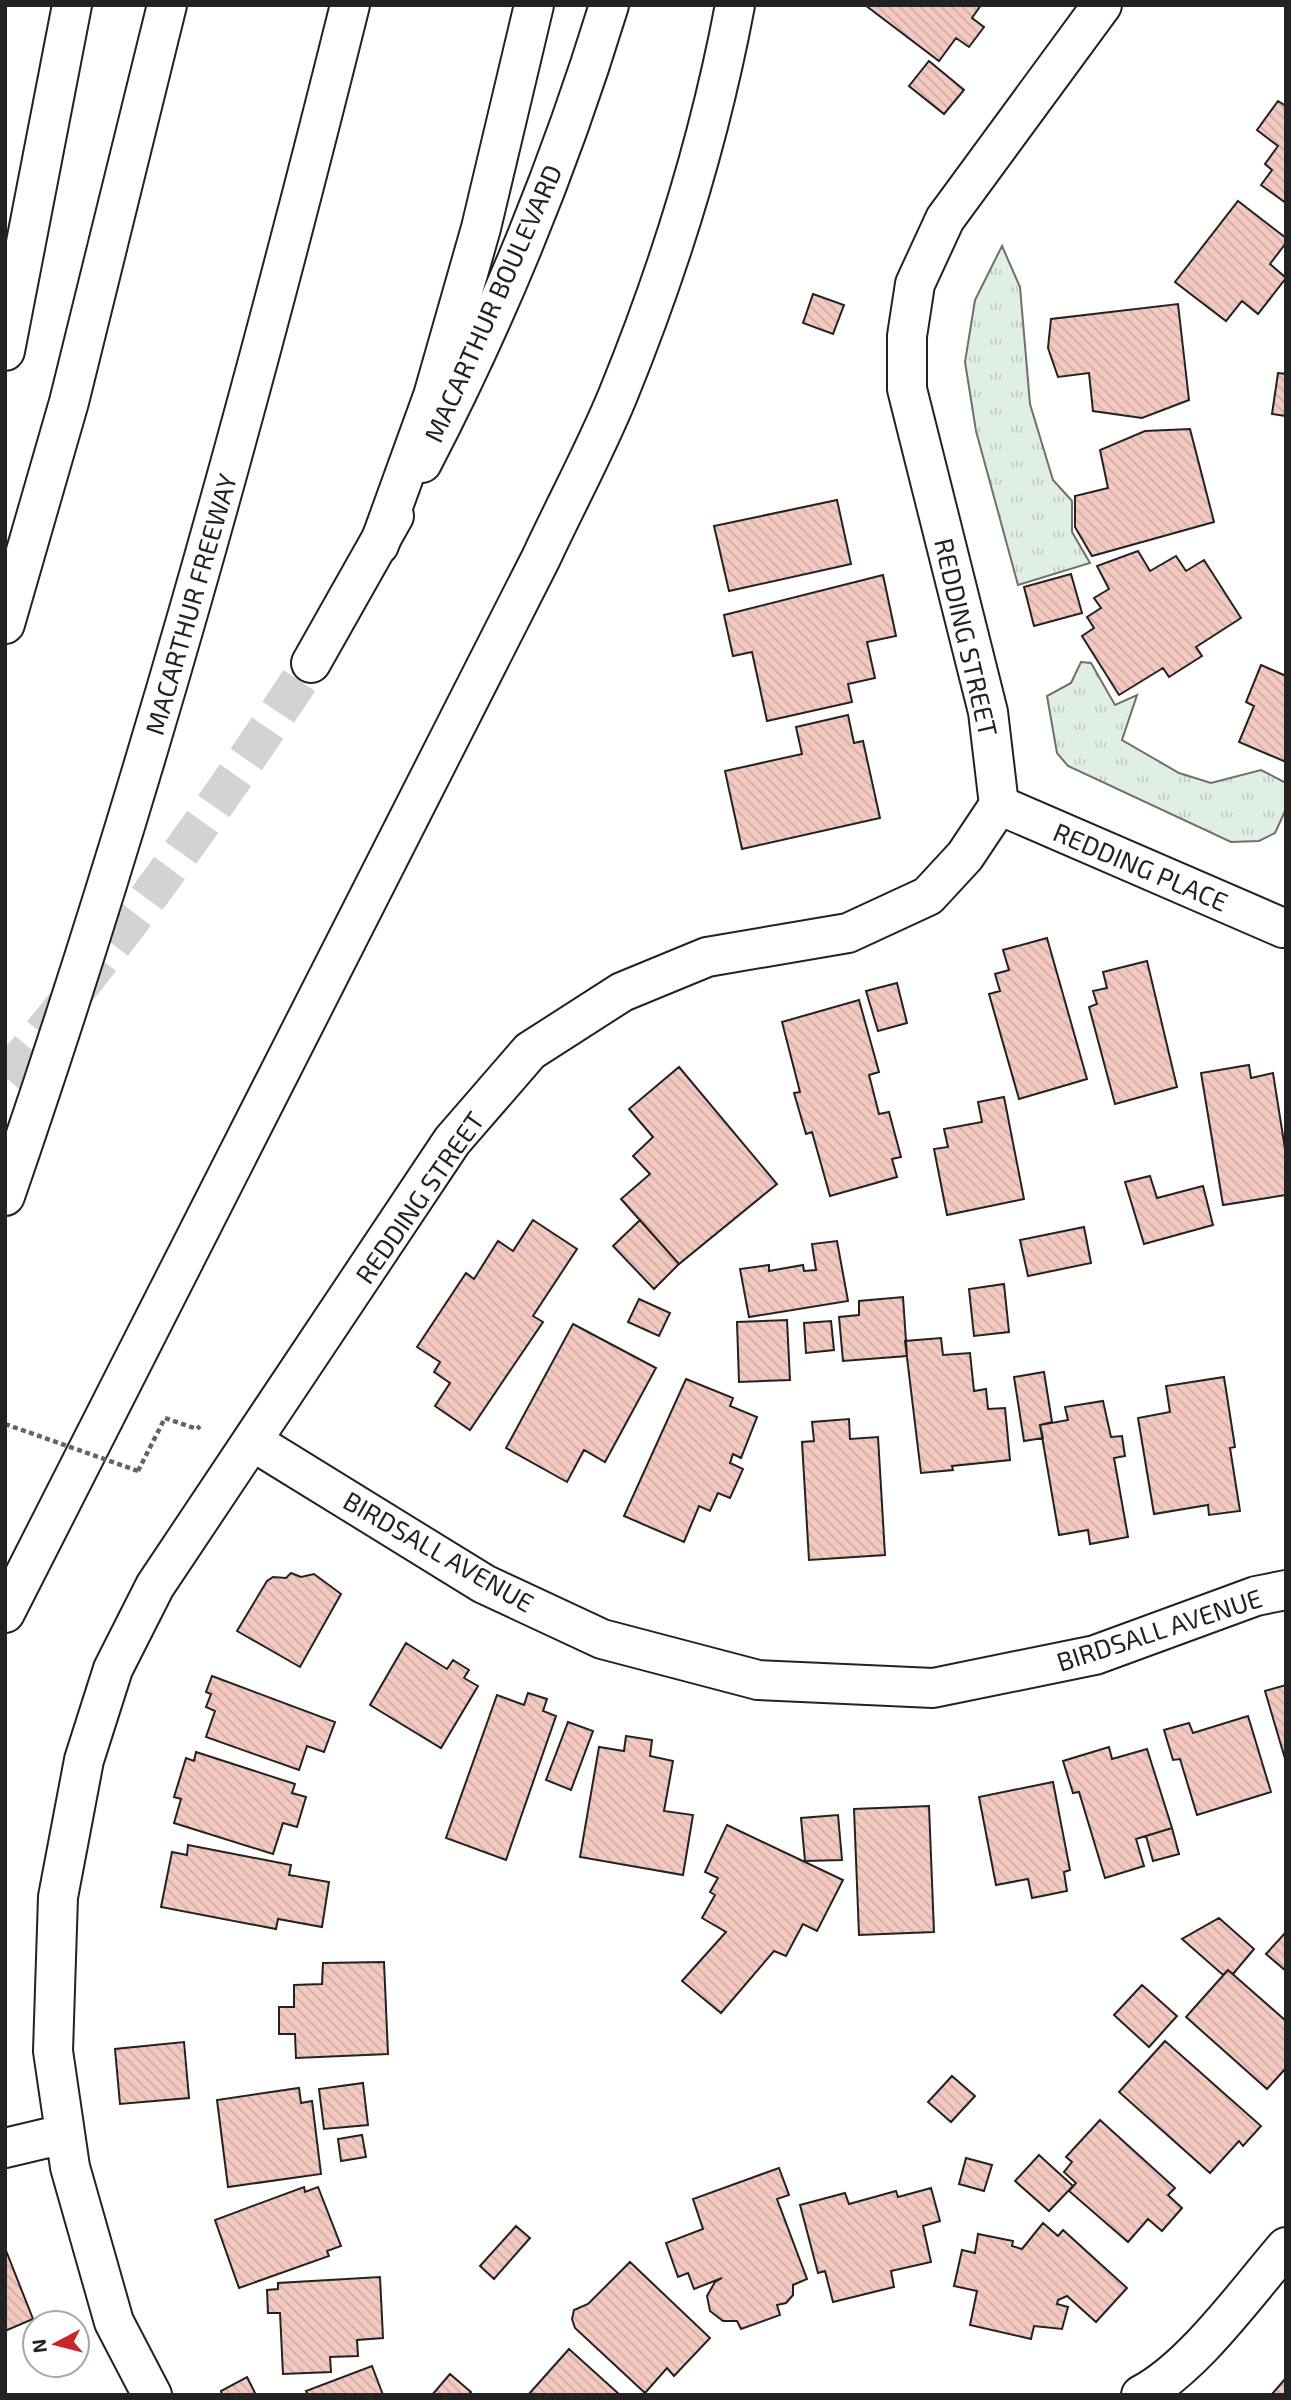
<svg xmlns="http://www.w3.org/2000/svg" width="1291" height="2400" font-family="'Exo 2',sans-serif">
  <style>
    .grass { fill: url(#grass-tufts); stroke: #6f6f6f; stroke-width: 2 }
    .building { fill: url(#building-back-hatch); stroke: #222; stroke-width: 2 }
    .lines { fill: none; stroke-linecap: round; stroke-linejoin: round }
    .secondary-tunnel { stroke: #d3d3d3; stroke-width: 38; stroke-dasharray: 38 19; stroke-linecap: butt }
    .street-casing { stroke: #222; stroke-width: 42 }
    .secondary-casing { stroke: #222; stroke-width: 42 }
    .highway-casing { stroke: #222; stroke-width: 42 }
    .path { stroke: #646464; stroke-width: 4.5; stroke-dasharray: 5 3.5; stroke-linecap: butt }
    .street { stroke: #fff; stroke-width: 38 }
    .secondary { stroke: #fff; stroke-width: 38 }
    .highway { stroke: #fff; stroke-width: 38 }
    .path-bridge { stroke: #646464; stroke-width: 4.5; stroke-dasharray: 5 3.5; stroke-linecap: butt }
    .labels { text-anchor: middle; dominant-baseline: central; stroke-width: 5; stroke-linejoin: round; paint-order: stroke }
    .street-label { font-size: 26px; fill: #222; stroke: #fff }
  </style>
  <defs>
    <pattern id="grass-tufts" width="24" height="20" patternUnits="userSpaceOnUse" patternTransform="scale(1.75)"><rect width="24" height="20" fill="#e0efe3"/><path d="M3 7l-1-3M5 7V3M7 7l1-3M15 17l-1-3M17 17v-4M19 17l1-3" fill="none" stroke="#c0cdc2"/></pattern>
    <pattern id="building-back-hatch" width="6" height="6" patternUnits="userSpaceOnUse" patternTransform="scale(1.75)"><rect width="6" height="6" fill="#f3c9c0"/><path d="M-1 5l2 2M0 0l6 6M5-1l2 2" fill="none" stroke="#d0aca5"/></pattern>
  </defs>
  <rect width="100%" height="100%" fill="#fff"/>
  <!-- grass -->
  <path class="grass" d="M1002,246L1020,287L1030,404L1053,480L1072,501V532L1090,563L1018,585L976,431L965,362L975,300Z
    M1081,662L1091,663L1115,705L1137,695L1122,740L1179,773L1211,783L1261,770L1286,783V809L1275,833L1259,841L1231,842L1068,766L1057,753L1047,696L1071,683Z"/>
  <!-- building -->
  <path class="building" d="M865,5H981L972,18L984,27L969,47L956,38L939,61Z
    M929,61L964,90L944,114L909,86Z
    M1278,101L1286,106V203L1261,185L1272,170L1265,164L1278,146L1257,130Z
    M1238,201L1286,238V243L1270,264L1286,278L1258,314L1242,301L1226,321L1175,282Z
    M813,294L844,305L833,334L803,323Z
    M1178,304L1189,400L1142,418L1093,411L1089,373L1058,377L1048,348L1051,319Z
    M1278,373L1286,374V416L1272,414Z
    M1190,429L1214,522L1092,556L1075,527V496L1108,488L1100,450L1145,431Z
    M837,500L851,564L729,591L714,526Z
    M1138,551L1150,571L1176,556L1186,571L1204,560L1241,618L1196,647L1202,656L1169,677L1163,668L1119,695L1082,636L1094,628L1087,617L1101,608L1094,598L1109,589L1097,566Z
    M1071,574L1082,613L1034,626L1024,587Z
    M883,575L896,636L867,642L875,678L848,684L852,702L767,721L752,652L733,656L724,615Z
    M1261,665L1286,676V762L1239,742L1254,706L1246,702Z
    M848,715L854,743L863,741L880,818L742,849L725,771L802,754L796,727Z
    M1047,938L1087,1079L1019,1099L989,994L1000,991L995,974L1009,970L1003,950Z
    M1147,961L1177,1087L1115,1104L1089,1007L1097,1004L1093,991L1107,988L1103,972Z
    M897,983L907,1023L878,1031L866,991Z
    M859,1000L879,1072L869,1075L879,1114L889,1112L901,1157L892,1159L897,1177L830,1196L812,1132L806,1134L794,1093L800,1092L782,1022Z
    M1249,1065L1251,1078L1273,1073L1286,1155V1195L1223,1205L1201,1073Z
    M679,1067L777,1184L679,1264L621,1199L650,1174L633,1156L653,1137L629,1109Z
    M1004,1097L1024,1199L947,1215L934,1149L948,1147L944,1129L982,1122L978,1102Z
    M1150,1176L1157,1198L1203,1186L1213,1225L1144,1244L1125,1182Z
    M533,1220L577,1249L533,1316L543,1322L470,1430L435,1406L450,1383L434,1372L440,1362L417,1347L466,1273L474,1279L498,1241L513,1251Z
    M640,1220L679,1264L654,1289L613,1246Z
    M1084,1227L1091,1263L1028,1276L1020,1240Z
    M837,1241L848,1301L749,1317L740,1269L769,1265V1271L803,1265L804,1271L816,1270L812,1244Z
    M1004,1284L1009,1332L974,1336L969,1289Z
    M903,1297L907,1356L843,1361L839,1317L859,1315V1301Z
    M639,1299L670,1313L659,1336L628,1322Z
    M787,1320L790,1380L739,1382L737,1322Z
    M831,1321L834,1350L806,1353L804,1323Z
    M573,1324L656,1368L605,1462L584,1450L567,1482L506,1448Z
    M941,1338L943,1355L970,1353L974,1391L986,1389L988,1409L1005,1408L1010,1460L952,1466L953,1470L921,1473L905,1341Z
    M1044,1372L1052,1422L1040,1425L1043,1438L1024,1441L1014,1377Z
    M1224,1377L1235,1447L1230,1448L1240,1511L1209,1515L1208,1505L1154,1514L1138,1418L1170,1412L1166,1386Z
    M686,1379L733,1398L730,1406L757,1417L741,1458L733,1454L730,1463L743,1469L730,1498L718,1493L710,1511L699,1506L684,1542L624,1516Z
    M1103,1401L1111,1437L1122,1436L1125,1456L1114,1458L1128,1537L1090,1544L1088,1530L1059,1535L1040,1425L1068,1420L1065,1407Z
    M849,1419L850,1439L878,1437L885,1555L809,1560L802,1442L814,1441L812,1422Z
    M291,1573L301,1577L314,1574L341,1594L300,1667L237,1631L267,1581L273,1577L286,1578Z
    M406,1643L447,1669L453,1660L469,1670L464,1678L478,1686L441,1748L370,1705Z
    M212,1676L335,1722L324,1752L307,1746L299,1770L206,1737L215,1711L206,1707L211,1694L206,1692Z
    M1286,1685V1762L1265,1691Z
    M528,1693L547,1699L543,1711L556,1716L506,1860L446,1838L497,1695L524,1705Z
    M1248,1716L1271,1792L1197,1815L1180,1759L1173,1760L1164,1730L1189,1723L1193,1733Z
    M568,1722L593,1731L571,1790L546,1780Z
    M626,1736L652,1740L650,1756L673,1761L664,1811L693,1815L683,1875L580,1857L599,1747L624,1751Z
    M1109,1747L1112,1759L1147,1749L1172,1828L1136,1839L1144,1866L1105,1878L1079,1792L1073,1793L1063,1761Z
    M196,1752L295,1784L292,1793L306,1797L297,1827L283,1823L273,1854L174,1823L181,1799L174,1797L186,1758L194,1761Z
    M1053,1782L1070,1870L1064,1872L1067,1891L1032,1898L1028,1879L996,1885L979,1797Z
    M929,1806L934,1932L859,1935L854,1809Z
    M838,1815L842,1860L805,1861L801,1818Z
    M727,1825L843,1880L817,1931L803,1924L786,1956L774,1951L721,2013L682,1981L726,1932L702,1918L715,1895L710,1892L718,1878L705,1872Z
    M1172,1828L1179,1854L1153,1861L1146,1836Z
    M188,1845L291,1865L289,1875L329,1882L322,1927L278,1919L276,1929L161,1907L172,1852L187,1855Z
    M1219,1918L1254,1949L1233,1974L1228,1970L1223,1975L1182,1939Z
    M1286,1932V1971L1266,1954Z
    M384,1962L388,2054L296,2058L295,2034H279V2007H294V1985L322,1984L323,1963Z
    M1228,1970L1286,2021V2068L1267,2089L1186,2017Z
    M1142,1985L1177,2016L1149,2047L1114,2015Z
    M1165,2041L1261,2126L1243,2146L1239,2141L1210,2173L1119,2092Z
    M184,2042L189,2098L120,2104L115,2049Z
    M952,2076L975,2096L951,2122L928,2102Z
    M363,2083L368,2125L324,2129L319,2089Z
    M299,2088L301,2103L312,2101L321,2174L228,2187L217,2100Z
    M1100,2120L1175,2188L1168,2195L1182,2208L1162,2231L1148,2219L1128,2242L1069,2191L1076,2183L1064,2172L1072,2162L1066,2157Z
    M362,2135L366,2157L341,2161L338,2139Z
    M1039,2155L1073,2186L1049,2211L1015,2181Z
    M966,2158L992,2165L984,2191L959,2184Z
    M779,2168L789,2195L777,2199L807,2279L793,2285V2295L786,2303L777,2305L780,2315L741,2329L737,2321H723L710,2311L707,2296L715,2282L722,2278L694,2289L688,2273L678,2277L666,2243L703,2229L693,2199Z
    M304,2187L305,2192L318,2187L341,2246L327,2251L329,2256L239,2288L215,2220Z
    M931,2188L940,2221L923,2226L931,2262L891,2271L894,2287L833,2302L825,2271L818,2273L800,2205L845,2193L849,2204L896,2191L898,2197Z
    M1043,2223L1058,2236L1063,2230L1127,2288L1096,2322L1067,2296L1058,2300L1057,2304L1068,2307L1062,2329L1034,2326L1031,2339L970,2325L977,2291L954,2286L962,2250L975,2253L978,2234L1013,2241L1012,2246L1022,2249Z
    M516,2226L530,2238L494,2279L480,2266Z
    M5,2248L33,2319L5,2331Z
    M630,2262L710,2338L674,2376L667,2368L645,2393L575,2328L572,2319L574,2310L588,2304Z
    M380,2277L383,2338L357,2340L358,2356L330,2357L331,2372L283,2374L280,2313H268L267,2290L278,2289V2283Z
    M569,2349L620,2395H528Z
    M372,2366L383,2395H308L306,2391Z
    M450,2374L471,2392L468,2395H432Z
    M247,2377L256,2395H222L221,2391Z
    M1286,2378V2395L1272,2394Z"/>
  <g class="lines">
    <!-- secondary-tunnel -->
    <path class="secondary-tunnel" d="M5,1077C117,947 216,807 311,663"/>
    <defs>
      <path id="street" d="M999,805L1283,928
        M252,1441L484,1584L602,1639L758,1680L933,1688L1095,1655L1256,1596L1286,1590
        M5,2148L64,2134
        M152,2395L114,2322L70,2167L53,2051L58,1897L84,1760L113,1669L155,1586L452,1141L530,1051L622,992L707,957L848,933L928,896L965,856L999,805L988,712L907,389V336L915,284L945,219L1102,5
        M1141,2395C1193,2368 1247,2292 1286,2247"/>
      <path id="secondary" d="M422,463C498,317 561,162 609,5
        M311,663L394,516"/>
      <path id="highway" d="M5,351L72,5
        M379,545L433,396L481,228L534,5
        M5,624L69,402L167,5
        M5,1196C140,805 250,406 350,5
        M5,1613L541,558C566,504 595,451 618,395C669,270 710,138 735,5"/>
    </defs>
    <!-- street casing -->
    <use href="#street" class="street-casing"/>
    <!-- secondary casing -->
    <use href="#secondary" class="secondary-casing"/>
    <!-- highway casing -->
    <use href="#highway" class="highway-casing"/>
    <!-- path -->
    <path class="path" d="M138,1471L165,1418L197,1429L200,1426"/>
    <!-- street -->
    <use href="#street" class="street"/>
    <!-- secondary -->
    <use href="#secondary" class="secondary"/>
    <!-- highway -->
    <use href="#highway" class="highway"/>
    <!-- path-bridge -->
    <path class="path-bridge" d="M5,1424L138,1471"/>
  </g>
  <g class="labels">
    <!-- street labels -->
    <g class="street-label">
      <text transform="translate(492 303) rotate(-66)">MACARTHUR BOULEVARD</text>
      <text transform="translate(190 604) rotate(-74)">MACARTHUR FREEWAY</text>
      <text transform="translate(967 637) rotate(77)">REDDING STREET</text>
      <text transform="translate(1141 866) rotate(23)">REDDING PLACE</text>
      <text transform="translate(419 1197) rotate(-55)">REDDING STREET</text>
      <text transform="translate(439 1551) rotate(30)">BIRDSALL AVENUE</text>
      <text transform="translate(1159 1629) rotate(-18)">BIRDSALL AVENUE</text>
    </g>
  </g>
  <!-- border -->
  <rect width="1291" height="2400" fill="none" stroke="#222222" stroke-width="14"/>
  <!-- north arrow -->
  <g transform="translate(56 2344) rotate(263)"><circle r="33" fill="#ffffff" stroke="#a7a7a7" stroke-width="2"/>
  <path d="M0-5L12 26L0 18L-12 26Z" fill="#c62828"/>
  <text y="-10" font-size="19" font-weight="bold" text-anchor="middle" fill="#222222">N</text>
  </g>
</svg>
